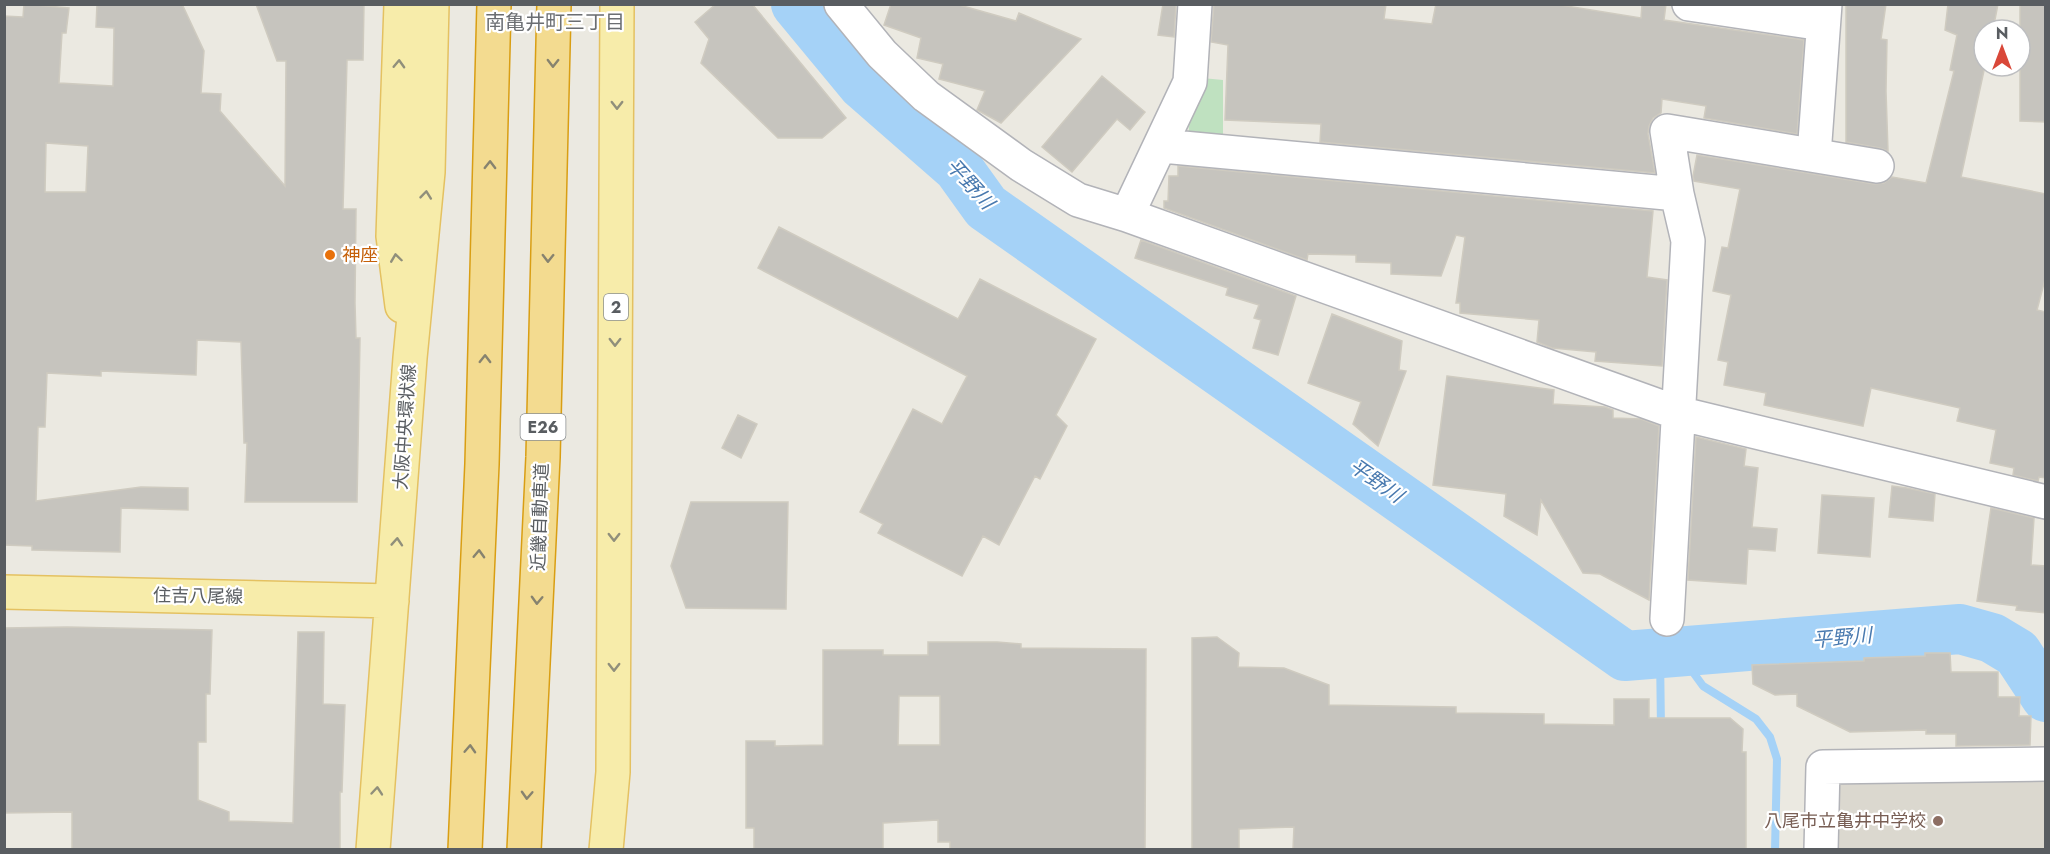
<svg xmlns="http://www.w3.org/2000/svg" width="2050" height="854" font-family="Jost,'Noto Sans JP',sans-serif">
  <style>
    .education { fill: #dbd8cf }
    .green { fill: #bfe1c0 }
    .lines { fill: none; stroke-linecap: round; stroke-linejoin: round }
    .stream { stroke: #a5d2f7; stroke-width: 8 }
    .river { stroke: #a5d2f7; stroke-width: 50 }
    .building { fill: #c6c4be; stroke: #cfcbc0; stroke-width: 1.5; fill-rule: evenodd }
    .minor-casing { stroke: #b2b3b8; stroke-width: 36 }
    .major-casing { stroke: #e4c161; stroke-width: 36 }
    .highway-casing { stroke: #d99e13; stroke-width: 36 }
    .minor { stroke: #fff; stroke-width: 33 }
    .major { stroke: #f7ecaa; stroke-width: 33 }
    .highway { stroke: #f3db90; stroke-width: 33 }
    .oneway { stroke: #87836f }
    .oneway2 { stroke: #908f7b }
    .food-dot { fill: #e8710a; stroke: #fff; stroke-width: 2 }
    .education-dot { fill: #8d6e63; stroke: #fff; stroke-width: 2 }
    .labels { text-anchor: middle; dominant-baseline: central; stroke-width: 4.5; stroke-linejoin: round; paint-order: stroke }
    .shield { fill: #fff; stroke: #8b8e90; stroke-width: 1.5 }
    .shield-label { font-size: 16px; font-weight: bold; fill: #595d61 }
    .food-label { font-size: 18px; fill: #c56008; stroke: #fff; text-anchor: start }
    .street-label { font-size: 18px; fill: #595d61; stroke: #fff }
    .education-label { font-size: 18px; fill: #785e54; stroke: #fff; text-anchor: end }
    .neighbourhood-label { font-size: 20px; fill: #6b6e72; stroke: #fff }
    .water-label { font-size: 20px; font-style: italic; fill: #4879af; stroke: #fff }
  </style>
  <rect width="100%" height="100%" fill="#ebe9e1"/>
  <!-- education -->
  <path class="education" d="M1847,779H2045V849L1830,850L1832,793Z"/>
  <!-- green -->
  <path class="green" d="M1202,78L1223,80V135L1189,132L1188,116Z"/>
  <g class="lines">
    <!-- stream -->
    <path class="stream" d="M1679,653L1703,686L1756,719L1770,737L1777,759L1775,850
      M1660,654L1661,729"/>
    <!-- river -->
    <path class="river" d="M796,4L863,85L958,168L986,207L1625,656L1960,629L1992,638L2017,653L2046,697"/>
  </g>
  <!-- building -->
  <path class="building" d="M24,4L69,8L66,33H62L59,83L113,86L114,28L96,27L97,4H182L204,51L201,93L221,94L220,111L285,186L286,61H277L256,4H364L363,60H347L343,209H356L355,303L356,338H360L357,502H245L247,443H244L241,342L197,340L196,375L101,371V376L47,373L45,427H38L36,501L141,487L188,488V510L121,508L120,552L32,550V546L4,545V16L23,17ZM46,143L88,146L86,192H45Z
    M716,4H752L846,118L822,138H778L701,63L709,39L695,22Z
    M891,4H956L1016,21L1019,13L1081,39L1001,123L977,110L985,91L939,79L943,64L917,58L921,38L884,25Z
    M1163,4H1176L1174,37L1158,35Z
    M1214,4H1386L1384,19L1432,24L1436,4H1554L1641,18L1642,4H1666L1664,20L1804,40L1797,134L1704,118L1706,106L1662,99L1661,113L1653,118L1649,126L1648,134L1655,173L1320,142L1321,124L1225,120L1228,45L1211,42Z
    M1846,4H1886L1881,39L1887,40L1886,91L1888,151L1880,148L1846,142Z
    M1948,4H1998L1993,30H1984L1985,66L1961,177L2046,194V276L2037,310L2046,312V478L2039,477L2038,481L2013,475L2014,468L1990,463L1996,430L1957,421L1960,408L1871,388L1863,426L1764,405L1766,393L1724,385L1728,362L1718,360L1731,295L1713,291L1722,247L1728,248L1740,189L1694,181L1693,176L1697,155L1874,184L1884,183L1892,177L1926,183L1954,71L1950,70L1957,35L1945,30Z
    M2020,4H2046V122L2020,121Z
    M1102,76L1145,112L1130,130L1117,119L1072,172L1042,147Z
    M1178,166L1653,211L1647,277L1667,280L1662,366L1595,361L1596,352L1552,348L1537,342L1539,320L1460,313V303H1456L1465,237L1456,235L1441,276L1391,274V263L1356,262V255L1308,254L1307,260L1164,208V201H1168L1169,176H1178Z
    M779,227L958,319L980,279L1096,339L1056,415L1067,426L1040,479L1035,476L999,545L983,536L962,576L878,533L883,524L860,512L913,409L942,424L967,376L758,268Z
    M1141,240L1296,296L1278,355L1253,348L1261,320L1254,318L1259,305L1226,295L1228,288L1135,258Z
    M1332,314L1402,341L1399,370L1406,371L1378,446L1353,424L1361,402L1308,383Z
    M1447,376L1554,390L1553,404L1605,407L1613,410V418L1641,419L1659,426L1649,600L1600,574L1583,573L1541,500L1537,535L1504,516L1506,494L1433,485Z
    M738,415L757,424L741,458L722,448Z
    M1696,437L1746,449L1744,466L1758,468L1752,527L1777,529L1775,551L1748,549L1746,584L1688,580Z
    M1892,486L1907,488L1935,494L1933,521L1889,517Z
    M1822,495L1874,498L1870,557L1818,553Z
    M691,502H788L786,609L686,608L671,566Z
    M1991,508L2034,518L2031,565L2046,566V613L2016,610L2017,606L1977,601Z
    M67,627L212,630L210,694H206V742H198V800L229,812V821L293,823L298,632H324L323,704L345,705L342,792H340V849H72V812L4,813V628Z
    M1217,637L1239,653L1238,667L1284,668L1329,685V705L1456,707V713L1544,714V724L1614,725V699H1649V718H1730L1743,729L1742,752H1746V849H1293L1294,827L1239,829V849H1192V638Z
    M928,642H997L1021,644V648L1146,649L1145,849H950V842H938V820L883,823V849H754V828H746V741H775V746L823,745V650H883V655H928ZM899,696H940V745H898Z
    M1925,653H1950L1951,672H1998V697H2020L2019,716H2031L2030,745L1956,746V734H1926V730L1850,732L1797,706V694L1775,695L1753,684L1752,665L1864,661V658L1925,656Z"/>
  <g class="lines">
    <defs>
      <path id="minor" d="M841,4L882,54L926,96L1021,165L1078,200L1127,215L1678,413L2046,502
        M1689,4L1823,24
        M1162,146L1677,194
        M1814,155L1825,4
        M1127,215L1190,82L1195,4
        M1667,619L1688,241L1677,194L1667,131L1877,166
        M1821,850L1823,767L2046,764"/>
      <path id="major" d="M401,4L393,236L402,306
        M4,592L392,601
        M373,850L410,358L428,172L432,4
        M606,850L613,772L617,4"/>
      <path id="highway" d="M465,850L482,464L494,4
        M524,850L543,457L554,4"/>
    </defs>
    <!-- minor casing -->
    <use href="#minor" class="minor-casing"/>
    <!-- major casing -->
    <use href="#major" class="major-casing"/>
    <!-- highway casing -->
    <use href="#highway" class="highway-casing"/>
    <!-- minor -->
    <use href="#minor" class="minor"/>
    <!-- major -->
    <use href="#major" class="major"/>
    <!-- highway -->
    <use href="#highway" class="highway"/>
  </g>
  <!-- one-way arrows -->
  <defs><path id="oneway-chevron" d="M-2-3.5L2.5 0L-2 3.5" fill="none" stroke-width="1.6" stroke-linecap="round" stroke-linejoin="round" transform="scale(1.5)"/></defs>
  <g class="oneway">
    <use href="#oneway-chevron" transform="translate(553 63) rotate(91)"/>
    <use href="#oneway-chevron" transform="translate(490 165) rotate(-89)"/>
    <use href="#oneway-chevron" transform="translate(548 258) rotate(91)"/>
    <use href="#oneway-chevron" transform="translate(485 359) rotate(-89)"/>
    <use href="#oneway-chevron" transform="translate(479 554) rotate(-88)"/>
    <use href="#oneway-chevron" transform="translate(537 600) rotate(92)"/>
    <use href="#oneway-chevron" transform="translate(470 749) rotate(-87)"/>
    <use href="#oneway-chevron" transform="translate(527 795) rotate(93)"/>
  </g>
  <g class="oneway2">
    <use href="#oneway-chevron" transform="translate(399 64) rotate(-88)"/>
    <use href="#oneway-chevron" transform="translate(617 105) rotate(90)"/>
    <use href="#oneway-chevron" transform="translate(426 195) rotate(-84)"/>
    <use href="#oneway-chevron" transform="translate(396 258) rotate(-98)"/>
    <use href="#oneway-chevron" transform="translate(615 342) rotate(90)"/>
    <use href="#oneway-chevron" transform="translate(614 537) rotate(90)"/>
    <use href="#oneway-chevron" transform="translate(397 542) rotate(-86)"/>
    <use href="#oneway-chevron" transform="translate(614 667) rotate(90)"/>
    <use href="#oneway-chevron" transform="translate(377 791) rotate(-85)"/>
  </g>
  <!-- markers -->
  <circle class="food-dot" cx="330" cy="255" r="6"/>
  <circle class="education-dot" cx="1938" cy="821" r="6"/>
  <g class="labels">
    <!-- shield labels -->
    <g class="shield">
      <rect x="604" y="294" width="24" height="26" rx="4.5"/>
      <rect x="520.5" y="414" width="45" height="26" rx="4.5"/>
    </g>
    <g class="shield-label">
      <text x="616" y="307">2</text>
      <text x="543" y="427">E26</text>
    </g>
    <!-- food labels -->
    <g class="food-label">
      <text x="342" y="255">神座</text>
    </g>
    <!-- street labels -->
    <g class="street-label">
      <text transform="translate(405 427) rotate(-86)">大阪中央環状線</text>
      <text transform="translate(540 517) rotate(-88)">近畿自動車道</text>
      <text transform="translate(198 596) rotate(1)">住吉八尾線</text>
    </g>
    <!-- education labels -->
    <g class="education-label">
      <text x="1926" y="821">八尾市立亀井中学校</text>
    </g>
    <!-- neighbourhood labels -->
    <g class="neighbourhood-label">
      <text x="555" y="22">南亀井町三丁目</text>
    </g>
    <!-- water labels -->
    <g class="water-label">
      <text transform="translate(970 184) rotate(48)">平野川</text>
      <text transform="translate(1376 481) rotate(35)">平野川</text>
      <text transform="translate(1842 638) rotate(-5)">平野川</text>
    </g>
  </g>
  <!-- border -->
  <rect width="2050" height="854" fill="none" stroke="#595d61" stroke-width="12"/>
  <!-- north arrow -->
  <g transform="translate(2002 48)"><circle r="28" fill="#ffffff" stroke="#bdbec0" stroke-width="1.5"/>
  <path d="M0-4.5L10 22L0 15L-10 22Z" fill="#d94839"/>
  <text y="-9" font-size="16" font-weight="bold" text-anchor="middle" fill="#595d61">N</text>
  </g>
</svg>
